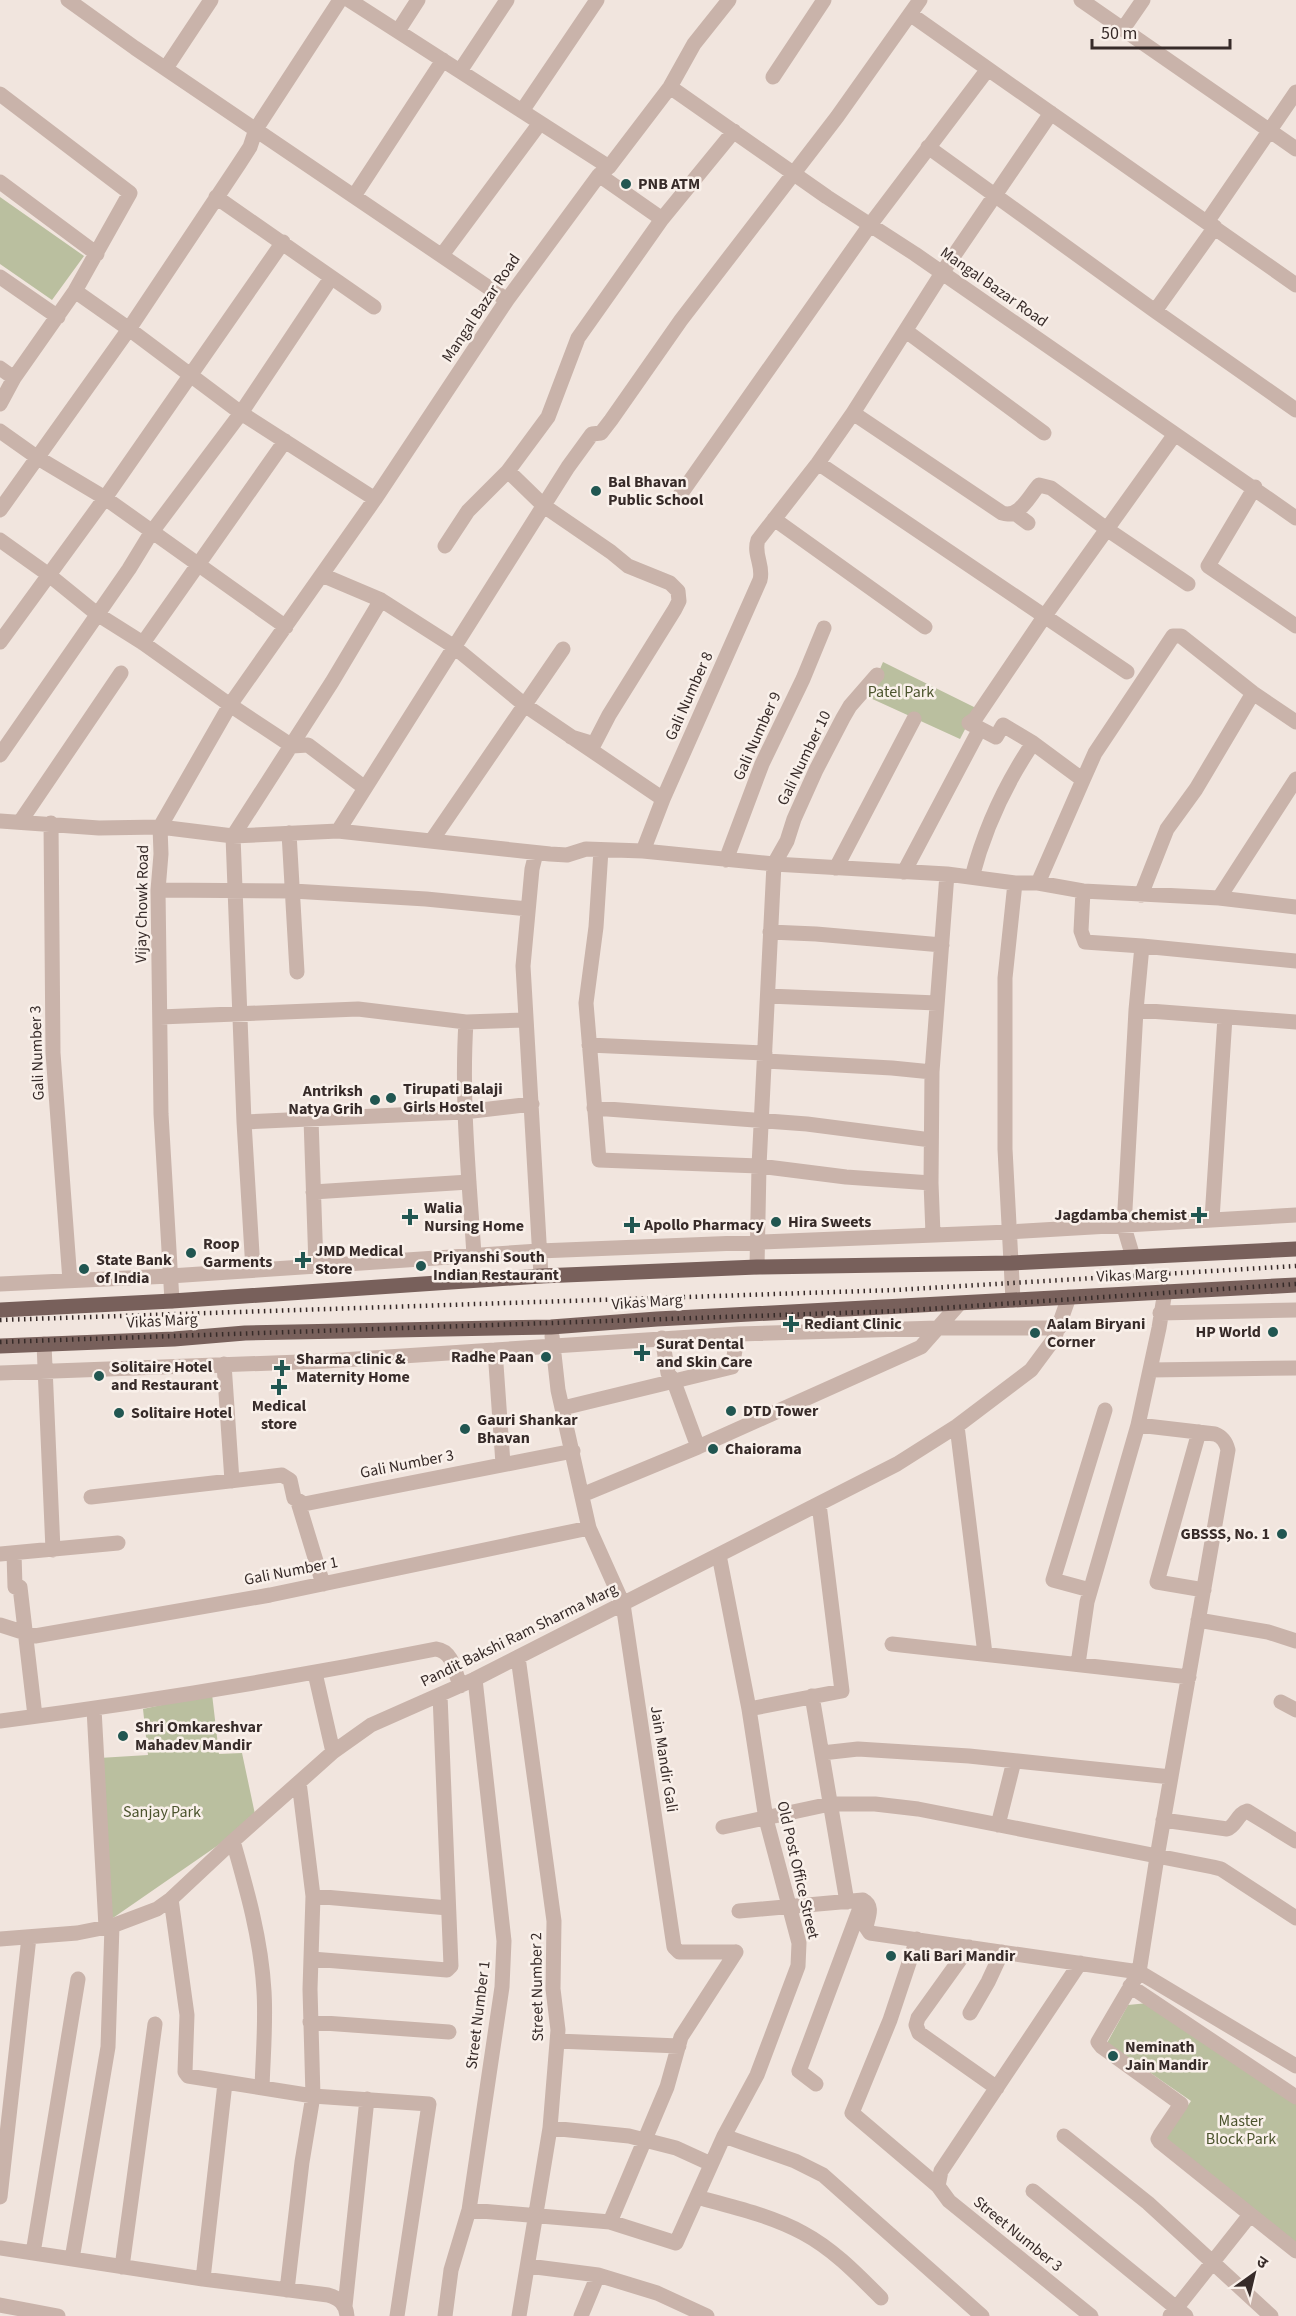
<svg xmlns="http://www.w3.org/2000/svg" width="1296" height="2316" font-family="'Source Sans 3','Noto Sans Devanagari',sans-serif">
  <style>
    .green { fill: #babf9f }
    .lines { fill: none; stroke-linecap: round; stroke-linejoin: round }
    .minor { stroke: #c9b3aa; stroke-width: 15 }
    .major { stroke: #78605b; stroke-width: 15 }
    .rail { stroke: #372b29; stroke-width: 4.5; stroke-dasharray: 1.5 4.5; stroke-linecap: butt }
    .poi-dot { fill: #215651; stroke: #f9f0ea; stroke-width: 2 }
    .labels { text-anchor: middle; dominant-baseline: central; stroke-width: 5; stroke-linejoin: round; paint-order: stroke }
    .poi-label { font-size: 16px; font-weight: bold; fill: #372b29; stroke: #f9f0ea; text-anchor: start }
    .street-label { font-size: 16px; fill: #372b29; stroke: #f9f0ea }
    .park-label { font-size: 16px; fill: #4c542e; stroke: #f9f0ea }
  </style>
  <rect width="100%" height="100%" fill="#f1e5de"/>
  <!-- green -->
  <path class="green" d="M0,197L84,256L52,300L0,264Z
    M883,662L976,708L960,739L868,697Z
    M212,1694L219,1754L242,1753L256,1819L110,1920L99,1758L148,1755L143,1709Z
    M1148,2003L1296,2102V2247L1165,2138L1191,2101L1107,2043L1128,2005Z"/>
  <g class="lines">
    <!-- minor -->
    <path class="minor" d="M68,0L135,48L507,300
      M349,0L609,167
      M1081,0L1296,149
      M910,14L988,69
      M1123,29L1143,0
      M398,31L418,0
      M166,68L211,0
      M460,71L507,0
      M773,77L824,0
      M670,87L827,197L915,254L1296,518
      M0,94L130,193L75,291L14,378L0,404
      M522,111L597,0
      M928,147L1155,311L1296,410
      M599,175L662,219
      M0,182L97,254
      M354,196L443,60
      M216,197L374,307
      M1207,222L1296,92
      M442,255L540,123
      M0,277L58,317
      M75,291L129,329L241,413L375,499
      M1155,311L1215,227
      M906,331L1044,433
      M0,368L14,378
      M853,413L1002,513C1019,519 1029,496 1039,485L1051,488L1108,530L1188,584
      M0,431L38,458L105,498L286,627
      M818,463L1127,672
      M508,471L544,506L611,552L628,566L670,583L678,591L679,601L675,609L609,715L594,744L571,737
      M1255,487L1208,566L1296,626
      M680,495L870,225L988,69L1296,285
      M0,510L129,329L239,164L250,147L256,129L340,0
      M1016,514L1028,523
      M774,519L925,627
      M0,540L49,575L97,614L143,643L230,705L292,746L308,745L365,788
      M445,546L468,511L508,471L548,417L578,338L662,219L734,131
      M322,575L381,600L453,646L526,706L663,799
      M0,642L105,498L283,242
      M143,643L285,441
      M0,755L129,569L151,533L241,413L331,278
      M1083,780L1095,753L1173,636H1181L1253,693L1296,722
      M0,821L99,828L160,827L233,836L338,831L550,854L567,855L586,849L643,851L774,864L947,874L1015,883H1038L1083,891L1219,898L1296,907
      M20,822L121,673
      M51,823L53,1053L70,1281
      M338,831L568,467L592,434L601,433L611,420L681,320L837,117L920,0
      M289,833L297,972
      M432,840L563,649
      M601,850L596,927L586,1003L599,1160L759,1166L846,1177L931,1183
      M643,851L663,799L760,580C764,566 753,554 758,540L818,463L853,413L942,273L1051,113
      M536,853L532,869L523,966L541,1276
      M726,860L762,764L803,679L824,628
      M836,868L914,719
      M904,872L976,736
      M972,877C984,831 1006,783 1033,743
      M1038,883L1083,780L1033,743L1003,725L996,737L969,723L975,719L1044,617L1175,434
      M158,890L293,891L426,899L528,909
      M1083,891L1081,931L1085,942L1142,946
      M1141,895L1167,829L1196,789L1253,693
      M1219,898L1296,779
      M770,932L816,934L942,945
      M768,996L937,1003
      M1136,1010L1296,1022
      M160,1017L358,1009L466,1022L526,1020
      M466,1022C461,1100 469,1177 474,1255
      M589,1045L765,1053
      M766,1061L892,1068L932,1072
      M594,1108L807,1124L931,1140
      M311,1119L316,1266
      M244,1122L233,836L332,682L381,600
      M313,1192L469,1182
      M1212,1219L1225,1017
      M933,1234L931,1183L932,1072L947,874
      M1133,1257L1124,1227L1136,1010L1142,946L1296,961
      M757,1267L759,1166L774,864L787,841L794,819L816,770L843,718L850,706L877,675
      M253,1270L244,1122L464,1112L532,1104
      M0,1284L170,1276L539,1251L1009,1232L1296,1215
      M1013,1300L1005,1149V978L1015,883
      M172,1301L161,1114L158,890L161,854L160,827L230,705L375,499L507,300L599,175L609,167L670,87L694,44L729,0
      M1160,1313L1296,1310
      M552,1336L558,1390L589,1528L623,1604L674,1947L679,1952H736
      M662,1338L668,1373L674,1382L698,1447
      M44,1344L53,1550
      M495,1350L503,1464
      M224,1364L232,1481
      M1150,1370L1296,1368
      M0,1373L326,1361L738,1334L938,1328H1059
      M563,1408L732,1367L738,1334
      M1138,1425L1215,1434C1223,1437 1226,1442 1228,1450L1157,1857L1139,1972L1098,2042L1102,2047L1181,2104L1160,2135L1158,2139L1160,2142L1296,2251
      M957,1426L985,1654
      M1199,1432L1157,1582L1204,1590
      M582,1495L698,1447L921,1347L959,1304
      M91,1497L282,1475L290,1480L294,1498L304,1504L573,1451
      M298,1502L323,1584
      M14,1553L15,1587H20L35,1716
      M0,1554L118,1543
      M1090,1590L1053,1580L1105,1410
      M1198,1620L1268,1632L1296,1641
      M0,1625L35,1636L270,1595L589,1528
      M892,1644L1189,1677
      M518,1657L554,1921L553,1989L558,2030L550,2128L519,2316
      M1078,1664L1087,1602L1138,1425L1159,1328L1165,1291
      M315,1673L333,1752
      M812,1696L847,1902
      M1281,1702L1296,1710
      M94,1709L106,1927
      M749,1709L842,1691L819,1504
      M0,1721C147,1702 292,1678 436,1649C453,1651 455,1672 460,1686
      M822,1753L858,1749L969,1756L1171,1777
      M1163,1820L1227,1829C1236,1826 1238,1813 1247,1811L1296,1841
      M998,1825L1014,1761
      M723,1827L830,1804H875L918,1809L1213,1867L1221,1869L1296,1918
      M233,1841C247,1890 261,1939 264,1991C266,2023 263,2056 262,2088
      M313,1896L448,1908
      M171,1899L187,2015L185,2072L188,2076L313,2096L429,2104L397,2316
      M739,1911L863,1900C874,1906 868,1917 866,1927L870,1933L1139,1972L1296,2066
      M0,1939L77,1933L112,1926L157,1909L171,1899L233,1841L333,1752L371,1725L475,1679L897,1464L957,1426L1031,1370L1054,1339L1069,1297
      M917,1939L890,2020L852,2113L938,2186
      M969,1947L918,2018L916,2025L919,2033L997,2088
      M312,1959L447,1970L451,1966L440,1695
      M1080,1963L941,2171L938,2186L949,2201L1091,2316
      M1130,1986L1296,2097
      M970,2013L988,1982L1002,1952
      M310,2022L449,2032
      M557,2041L679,2046
      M816,2084L799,2071L863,1900
      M550,2128L629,2136L676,2148L711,2164
      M724,2136L795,2161L823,2175L982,2316
      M1064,2136L1148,2203L1271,2316
      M1033,2191L1186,2316
      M0,2197L29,1937
      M697,2197C732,2207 770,2215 803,2233C833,2249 857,2274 881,2298
      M469,2210L610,2222L676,2243L724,2136L757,2075L798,1966L799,1943L766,1819L749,1709L719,1555
      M610,2222L667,2087L681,2037L736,1952
      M0,2248L203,2279L328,2295C339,2298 346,2304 347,2316
      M33,2253L78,1979
      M72,2259L108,2047L112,1926
      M528,2266L598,2275L657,2293L707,2316
      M122,2267L155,2024
      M203,2279L225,2083
      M287,2290L302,2162L313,2096L310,1989L313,1896L299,1782
      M0,2305L58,2316
      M345,2306L367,2099
      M445,2316L451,2270L469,2210L502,1987L504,1941L475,1679
      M581,2316L598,2275
      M1170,2316L1250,2215"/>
    <!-- major -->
    <path class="major" d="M0,1310L172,1301L541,1276L757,1267L1011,1263L1296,1249
      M0,1346L174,1339L245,1333L551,1327L657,1319L1296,1285"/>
    <!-- rail -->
    <path class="rail" d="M0,1320L895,1290L1296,1266
      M0,1342L897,1311L1296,1284"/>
  </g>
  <!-- markers -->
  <g class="poi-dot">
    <circle cx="626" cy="184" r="6"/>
    <circle cx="596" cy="491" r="6"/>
    <circle cx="391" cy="1098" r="6"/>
    <circle cx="375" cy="1100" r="6"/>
    <path d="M1196 1206h6v6h6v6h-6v6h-6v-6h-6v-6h6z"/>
    <path d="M407 1208h6v6h6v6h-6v6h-6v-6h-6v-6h6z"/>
    <circle cx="776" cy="1222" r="6"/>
    <path d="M629 1216h6v6h6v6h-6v6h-6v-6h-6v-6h6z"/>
    <circle cx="191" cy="1253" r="6"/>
    <path d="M300 1251h6v6h6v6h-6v6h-6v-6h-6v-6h6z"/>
    <circle cx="421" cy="1266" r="6"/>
    <circle cx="84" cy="1269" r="6"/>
    <path d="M788 1315h6v6h6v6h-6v6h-6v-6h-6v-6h6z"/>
    <circle cx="1273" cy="1332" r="6"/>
    <circle cx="1035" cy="1333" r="6"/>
    <path d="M639 1344h6v6h6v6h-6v6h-6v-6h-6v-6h6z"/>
    <circle cx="546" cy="1357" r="6"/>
    <path d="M279 1359h6v6h6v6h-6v6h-6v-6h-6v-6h6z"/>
    <circle cx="99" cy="1376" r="6"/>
    <path d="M276 1378h6v6h6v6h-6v6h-6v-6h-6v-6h6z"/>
    <circle cx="731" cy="1411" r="6"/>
    <circle cx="119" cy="1413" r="6"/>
    <circle cx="465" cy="1429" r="6"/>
    <circle cx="713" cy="1449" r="6"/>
    <circle cx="1282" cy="1534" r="6"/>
    <circle cx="123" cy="1736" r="6"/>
    <circle cx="891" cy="1956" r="6"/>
    <circle cx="1113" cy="2056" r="6"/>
  </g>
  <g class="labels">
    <!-- poi labels -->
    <g class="poi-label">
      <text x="638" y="184">PNB ATM</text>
      <text x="608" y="482">Bal Bhavan<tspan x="608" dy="18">Public School</tspan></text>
      <text x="403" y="1089">Tirupati Balaji<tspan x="403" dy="18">Girls Hostel</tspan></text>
      <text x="363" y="1091" text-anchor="end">Antriksh<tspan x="363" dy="18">Natya Grih</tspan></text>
      <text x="424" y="1208">Walia<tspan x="424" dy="18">Nursing Home</tspan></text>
      <text x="1187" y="1215" text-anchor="end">Jagdamba chemist</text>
      <text x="788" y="1222">Hira Sweets</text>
      <text x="644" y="1225">Apollo Pharmacy</text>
      <text x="203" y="1244">Roop<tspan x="203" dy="18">Garments</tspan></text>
      <text x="315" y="1251">JMD Medical<tspan x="315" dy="18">Store</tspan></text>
      <text x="433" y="1257">Priyanshi South<tspan x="433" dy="18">Indian Restaurant</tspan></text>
      <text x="96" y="1260">State Bank<tspan x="96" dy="18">of India</tspan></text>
      <text x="804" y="1324">Rediant Clinic</text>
      <text x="1047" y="1324">Aalam Biryani<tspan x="1047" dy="18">Corner</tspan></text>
      <text x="1261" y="1332" text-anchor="end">HP World</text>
      <text x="656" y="1344">Surat Dental<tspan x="656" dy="18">and Skin Care</tspan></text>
      <text x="534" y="1357" text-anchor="end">Radhe Paan</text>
      <text x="296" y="1359">Sharma clinic &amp;<tspan x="296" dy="18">Maternity Home</tspan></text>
      <text x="111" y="1367">Solitaire Hotel<tspan x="111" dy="18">and Restaurant</tspan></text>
      <text x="279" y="1406" text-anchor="middle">Medical<tspan x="279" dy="18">store</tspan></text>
      <text x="743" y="1411">DTD Tower</text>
      <text x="131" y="1413">Solitaire Hotel</text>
      <text x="477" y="1420">Gauri Shankar<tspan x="477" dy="18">Bhavan</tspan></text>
      <text x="725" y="1449">Chaiorama</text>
      <text x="1270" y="1534" text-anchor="end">GBSSS, No. 1</text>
      <text x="135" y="1727">Shri Omkareshvar<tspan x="135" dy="18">Mahadev Mandir</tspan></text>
      <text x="903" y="1956">Kali Bari Mandir</text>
      <text x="1125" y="2047">Neminath<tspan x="1125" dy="18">Jain Mandir</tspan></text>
    </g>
    <!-- street labels -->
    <g class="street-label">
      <text transform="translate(994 287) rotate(35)">Mangal Bazar Road</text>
      <text transform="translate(481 308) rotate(-56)">Mangal Bazar Road</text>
      <text transform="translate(689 696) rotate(-66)">Gali Number 8</text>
      <text transform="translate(757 736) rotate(-66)">Gali Number 9</text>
      <text transform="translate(804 758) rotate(-64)">Gali Number 10</text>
      <text transform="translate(142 904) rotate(-89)">Vijay Chowk Road</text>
      <text transform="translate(37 1053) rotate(-92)">Gali Number 3</text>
      <text transform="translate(1132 1275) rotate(-3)">Vikas Marg</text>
      <text transform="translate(647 1302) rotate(-4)">Vikas Marg</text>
      <text transform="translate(162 1321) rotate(-3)">Vikas Marg</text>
      <text transform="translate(407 1464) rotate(-11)">Gali Number 3</text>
      <text transform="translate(291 1571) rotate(-11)">Gali Number 1</text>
      <text transform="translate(519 1635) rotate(-26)">Pandit Bakshi Ram Sharma Marg</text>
      <text transform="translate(664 1759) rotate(81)">Jain Mandir Gali</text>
      <text transform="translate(798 1870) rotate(77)">Old Post Office Street</text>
      <text transform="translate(537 1987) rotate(-91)">Street Number 2</text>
      <text transform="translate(478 2015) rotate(-83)">Street Number 1</text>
      <text transform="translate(1018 2234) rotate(39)">Street Number 3</text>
    </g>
    <!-- park labels -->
    <g class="park-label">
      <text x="901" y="692">Patel Park</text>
      <text x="162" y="1812">Sanjay Park</text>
      <text x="1241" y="2121">Master<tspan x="1241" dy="18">Block Park</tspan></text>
    </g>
  </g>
  <!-- north arrow -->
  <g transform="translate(1254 2274) rotate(34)" stroke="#f9f0ea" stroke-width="4.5" paint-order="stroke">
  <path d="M0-4.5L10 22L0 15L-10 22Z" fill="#372b29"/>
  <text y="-9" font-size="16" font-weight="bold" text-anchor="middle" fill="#372b29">उ</text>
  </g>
  <!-- scale -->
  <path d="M1092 39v9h138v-9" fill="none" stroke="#372b29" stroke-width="3"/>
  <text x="1101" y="39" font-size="18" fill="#372b29" stroke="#f9f0ea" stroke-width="4.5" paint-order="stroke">50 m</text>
</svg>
